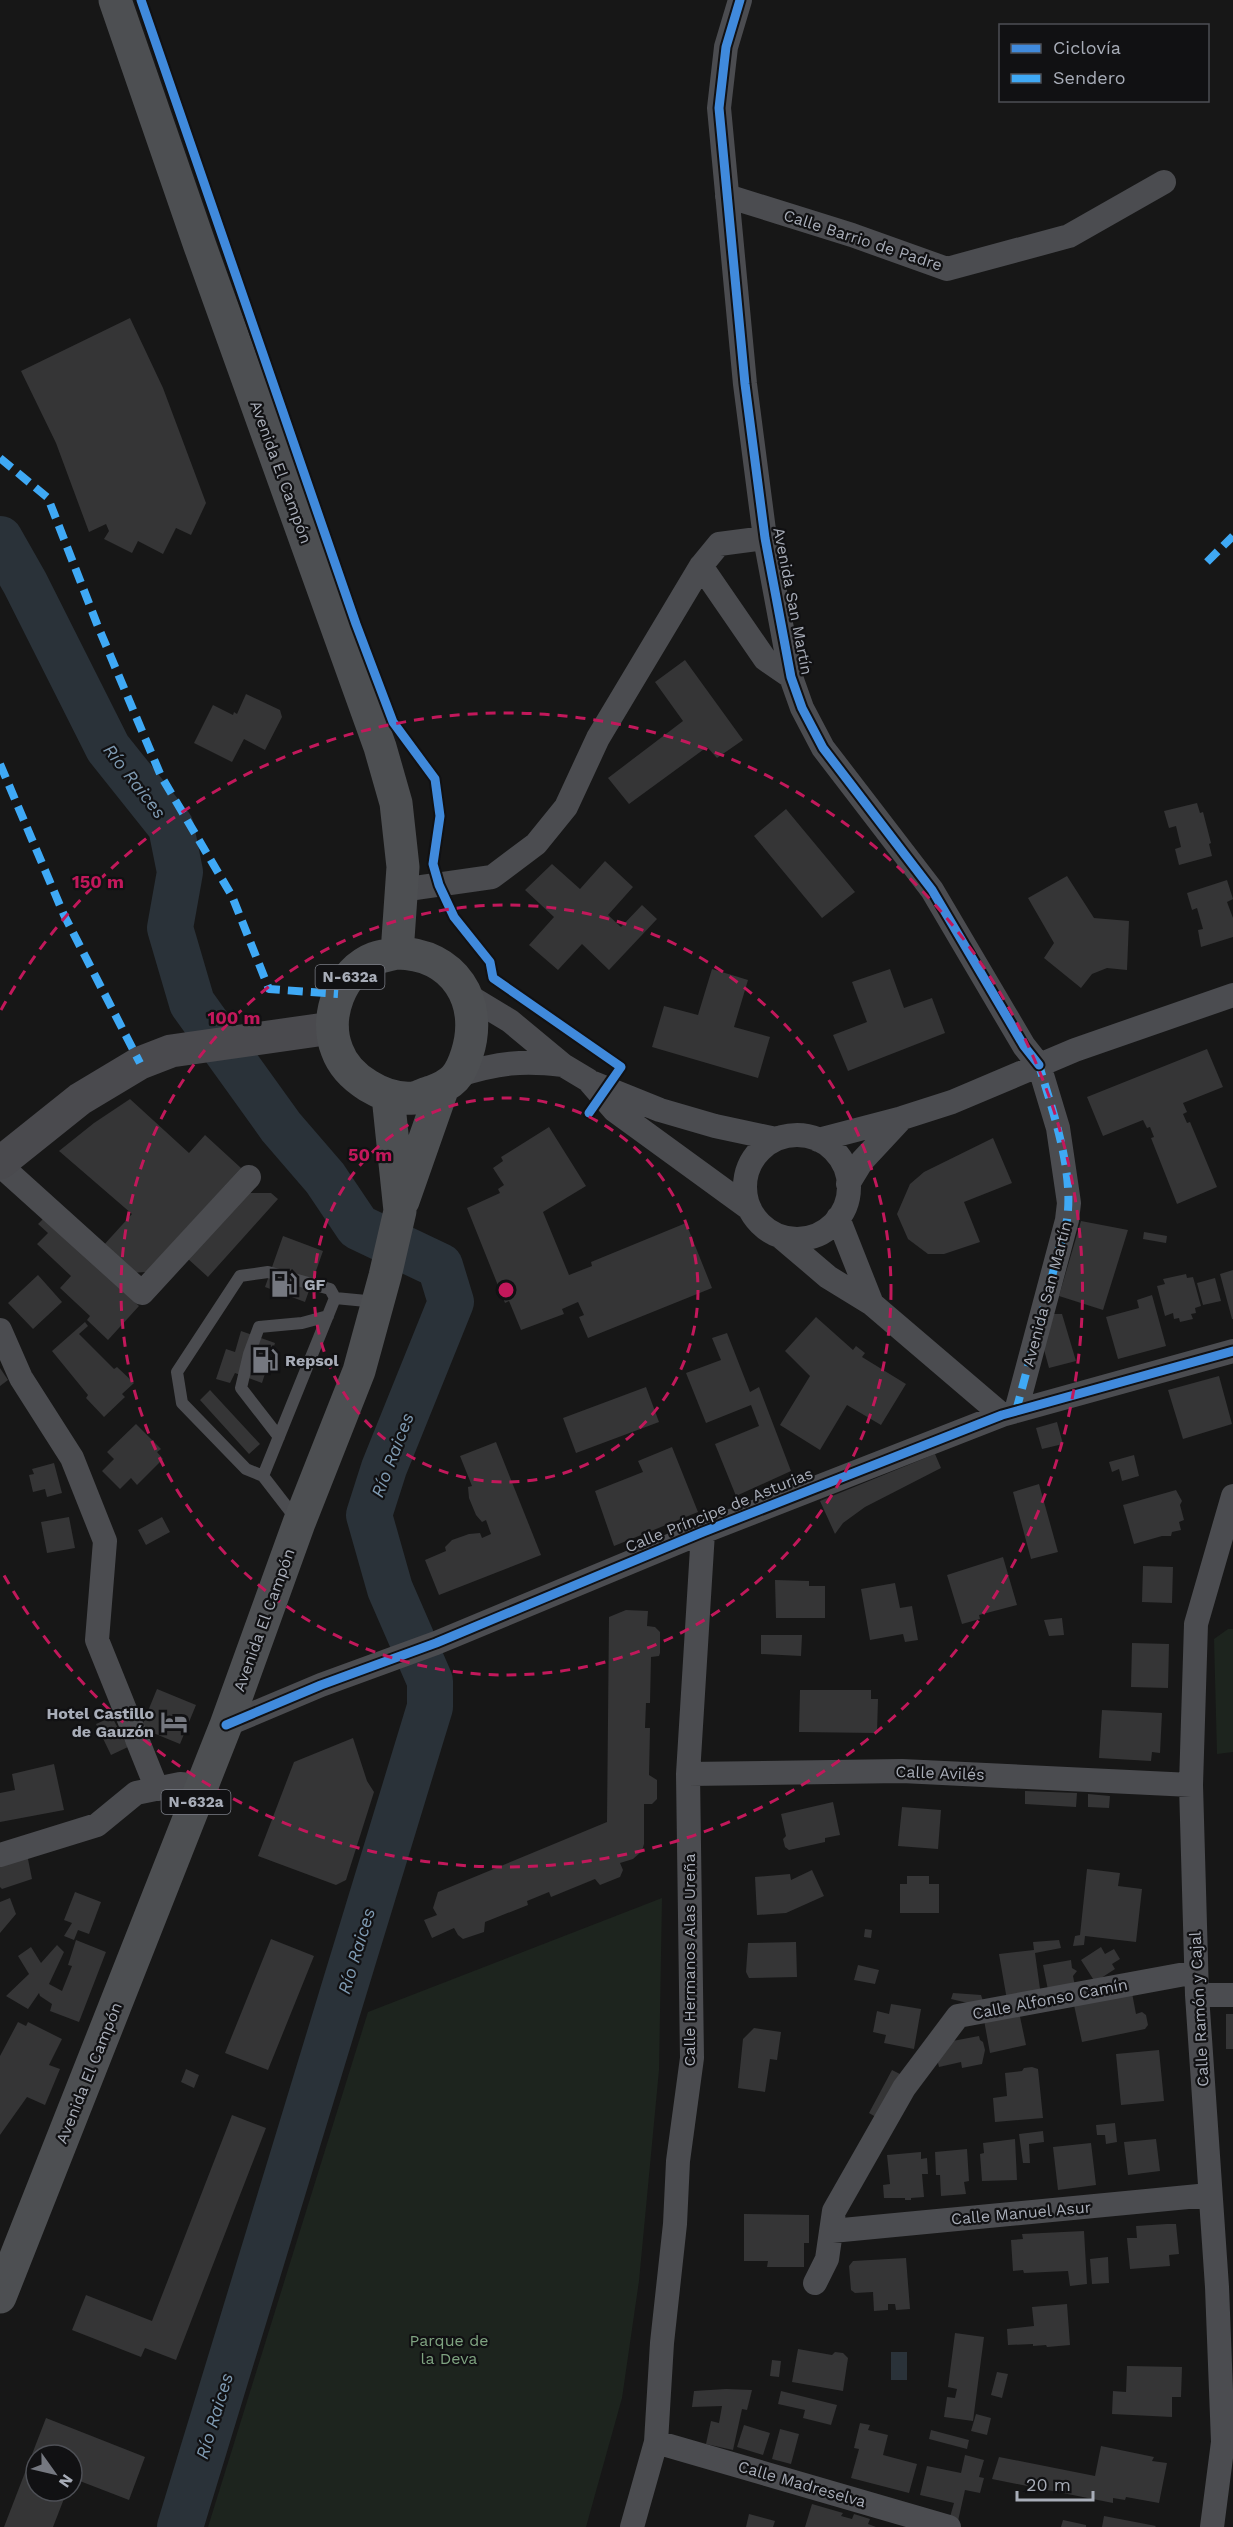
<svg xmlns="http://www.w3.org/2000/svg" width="1233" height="2527" font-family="'Work Sans',sans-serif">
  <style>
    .green { fill: #1d241e }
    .water { fill: #2a3239 }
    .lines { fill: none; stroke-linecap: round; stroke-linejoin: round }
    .river { stroke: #2a3239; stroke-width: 46 }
    .building { fill: #353536 }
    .lane { stroke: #4b4c50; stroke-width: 12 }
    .street { stroke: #4b4c50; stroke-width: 24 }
    .secondary { stroke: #4a4a4e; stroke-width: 33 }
    .primary { stroke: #4d4f52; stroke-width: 33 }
    .quiet { stroke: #3fa9f5; stroke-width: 8; stroke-dasharray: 15 8; stroke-linecap: butt }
    .cycleway-casing { stroke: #111113; stroke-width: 13 }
    .cycleway { stroke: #408adc; stroke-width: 9 }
    .ring { fill: none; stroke: #c2185b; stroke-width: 3; stroke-dasharray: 10 8 }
    .labels { text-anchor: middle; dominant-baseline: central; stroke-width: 4.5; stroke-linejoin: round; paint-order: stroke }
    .shield { fill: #111113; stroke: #7b7e86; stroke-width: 1.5 }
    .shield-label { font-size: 15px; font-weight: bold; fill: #a8adb8 }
    .street-label { font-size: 16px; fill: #a8adb8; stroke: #111113 }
    .poi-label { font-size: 16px; font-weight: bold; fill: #a8adb8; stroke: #111113; text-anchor: start }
    .park-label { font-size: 16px; fill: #7fa381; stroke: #111113 }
    .water-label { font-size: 18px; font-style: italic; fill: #7f9bb3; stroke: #111113 }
    .centre { fill: #c2185b; stroke: #111113; stroke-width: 3 }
    .ring-label { font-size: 18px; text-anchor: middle; font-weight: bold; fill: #c2185b; stroke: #111113; stroke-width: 4.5; stroke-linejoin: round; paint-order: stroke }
  </style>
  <rect width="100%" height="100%" fill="#171717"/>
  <!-- green -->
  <path class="green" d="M1228,1629H1233V1752L1217,1754L1214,1639Z
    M662,1898L659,2070L639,2281L622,2398L586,2527H208L368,2012Z"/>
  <!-- water -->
  <path class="water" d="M891,2352H907V2380H891Z"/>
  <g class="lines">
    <!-- river -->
    <path class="river" d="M0,539L25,583L108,748L171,827L180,872L170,928L192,1003L281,1127L325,1178L358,1227L440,1266L451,1302L384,1468L369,1515L390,1589L430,1681V1707L180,2527"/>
  </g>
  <!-- building -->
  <path class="building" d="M130,318L163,388L206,503L191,535L176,528L163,554L138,541L132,553L104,539L109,531L106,524L89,532L56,443L21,371Z
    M685,660L743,740L717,758L707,747L629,804L608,778L683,721L655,682Z
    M246,694L280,710L282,717L265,750L244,739L232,762L194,743L213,705L233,715L234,712L237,714Z
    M1197,803L1200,813L1203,812L1211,843L1209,844L1212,856L1179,865L1175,849L1181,847L1176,826L1169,828L1164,811Z
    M786,809L855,892L822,918L754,836Z
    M605,861L633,887L608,915L621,927L642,905L657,919L609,970L582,944L558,970L529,945L554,917L525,890L552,864L580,889Z
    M1067,876L1094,918L1129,921L1127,970L1107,968L1092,974L1081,988L1044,958L1054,943L1028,898Z
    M1227,880L1233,899L1227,902L1233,918V937L1201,947L1198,930L1203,929L1197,908L1192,910L1187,893Z
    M712,969L748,980L734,1027L770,1037L758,1078L652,1047L664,1006L698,1015Z
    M890,969L904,1008L932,998L945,1033L848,1071L833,1035L867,1022L852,982Z
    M1207,1049L1223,1087L1183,1103L1187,1112L1183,1114L1187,1123L1190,1122L1217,1187L1177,1204L1151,1138L1154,1137L1150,1127L1147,1128L1143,1120L1103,1136L1087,1097Z
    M130,1099L189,1153L205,1135L241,1168L146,1272L130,1273L102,1247L132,1214L59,1151L94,1123Z
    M549,1127L586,1186L543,1212L569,1275L592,1266L591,1262L686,1223L712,1288L588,1338L579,1317L584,1315L578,1302L562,1309L564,1314L521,1330L509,1301L505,1303L467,1208L500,1193L498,1189L504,1185L493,1168L503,1161L501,1157Z
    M993,1138L1012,1183L964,1202L980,1242L944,1254H928L908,1239L897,1214L910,1184L924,1172Z
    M245,1193H271L278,1199L208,1277L187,1258Z
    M45,1217L139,1306L108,1340L87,1320L90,1316L60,1288L71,1276L37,1244L48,1233L38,1224Z
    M1081,1221L1128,1230L1103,1310L1059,1296Z
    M1144,1232L1167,1236L1166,1243L1143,1239Z
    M283,1236L323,1251L305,1302L265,1287Z
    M1233,1270V1319H1232L1220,1274Z
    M1186,1274L1187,1278L1193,1277L1201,1306L1195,1308L1196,1313L1191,1314L1193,1319L1180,1322L1179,1318L1174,1319L1173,1313L1165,1316L1157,1286L1165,1284L1163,1279Z
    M38,1275L62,1302L33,1329L8,1303Z
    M1215,1278L1221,1301L1203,1305L1197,1283Z
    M1152,1295L1166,1346L1118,1359L1106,1317L1139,1308L1137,1300Z
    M1054,1314H1062L1076,1361L1049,1368L1043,1346Z
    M816,1317L853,1350L856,1346L865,1353L862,1357L906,1384L881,1425L847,1405L820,1450L780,1425L810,1376L785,1351Z
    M85,1322L88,1326L79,1334L114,1369L117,1367L134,1383L122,1394L125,1397L104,1417L86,1398L88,1395L52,1351Z
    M241,1331L275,1343L262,1383L235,1373L230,1383L216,1379L226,1349L235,1352Z
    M727,1333L750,1392L759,1387L791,1471L736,1496L715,1444L759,1426L751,1405L706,1423L686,1373L721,1360L712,1338Z
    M0,1368L8,1380L0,1386Z
    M1219,1376L1232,1424L1183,1439L1168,1390Z
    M646,1387L659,1422L576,1453L563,1418Z
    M210,1390L260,1444L249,1454L200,1400Z
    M1057,1422L1063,1444L1042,1449L1036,1428Z
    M136,1424L161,1449L157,1452L163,1459L137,1485L131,1478L120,1489L102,1471L114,1459L107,1452Z
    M496,1442L541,1555L439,1595L425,1560L446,1551L445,1547L452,1540L469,1534L480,1533L482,1538L491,1534L486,1520L482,1522L476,1515L469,1498L468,1487L472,1486L460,1456Z
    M672,1447L698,1512L614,1546L595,1491L643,1472L638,1461Z
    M935,1454L941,1468L865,1507L843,1523L835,1534L820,1501Z
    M1134,1455L1139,1476L1122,1481L1119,1469L1112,1472L1109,1462Z
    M54,1463L62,1493L47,1497L45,1489L33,1492L29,1475L34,1474L32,1469Z
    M1039,1484L1058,1552L1031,1559L1013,1492Z
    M1176,1490L1182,1501L1180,1505L1184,1520L1179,1522L1181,1530L1172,1532L1171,1536H1162L1134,1544L1123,1505Z
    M69,1517L75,1548L47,1553L41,1522Z
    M162,1517L170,1532L146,1545L138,1530Z
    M1003,1557L1017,1605L979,1615L980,1619L962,1624L947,1575Z
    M1143,1566L1173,1567L1172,1603L1142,1602Z
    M775,1580L809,1581V1586H825V1618H776Z
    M895,1583L900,1608L912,1606L918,1640L905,1642L903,1634L870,1640L861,1589Z
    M626,1610L648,1611L647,1626L655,1627L660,1632V1653L659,1656L651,1657L650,1703H646L645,1728H650L649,1775L657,1780V1799L652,1804H644V1844L642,1851L633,1859L620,1863L623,1870L620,1877L600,1885L595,1879L551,1897L549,1892L527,1901L528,1905L485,1922L484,1932L463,1939L458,1935L454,1928L432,1938L424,1920L437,1915L433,1908L438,1892L607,1822L609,1617Z
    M1062,1618L1064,1635L1049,1636L1044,1620Z
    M761,1635H802L801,1656L761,1654Z
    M1132,1643L1169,1644L1168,1688L1131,1687Z
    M157,1689L196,1705L180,1744L141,1728Z
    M800,1690H871V1699H878L877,1733L799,1732Z
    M1102,1710L1162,1713L1160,1753L1152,1752L1151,1761L1099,1758Z
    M112,1717L128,1747L111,1755L96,1724Z
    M353,1738L367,1781L374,1792L346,1880L336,1885L258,1856L294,1762Z
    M54,1764L64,1810L0,1822V1793L15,1790L12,1774Z
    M1025,1791L1077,1793L1076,1807L1025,1804Z
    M1088,1794L1110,1796L1109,1808L1088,1807Z
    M833,1802L840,1835L825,1838V1842L789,1850L785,1847L783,1839L786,1836L781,1814Z
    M902,1807L941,1810L938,1849L898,1846Z
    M25,1856L28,1859L32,1879L2,1889L0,1887V1863Z
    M1087,1869L1120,1873L1118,1886L1142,1889L1136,1942L1085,1936L1084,1945L1073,1946L1075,1936L1080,1935Z
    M812,1870L824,1896L786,1913L757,1915L755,1877L790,1874L791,1880Z
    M907,1876H929V1884H939V1913H900V1884H907Z
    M75,1892L101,1902L89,1934L78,1930L74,1940L64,1936L72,1923L64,1920Z
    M10,1898L16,1914L0,1933V1902Z
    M865,1929L872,1930L871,1938L864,1937Z
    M271,1939L314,1956L268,2070L225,2053Z
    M76,1940L106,1952L79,2022L50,2011L52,2004L40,1996L39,1993L28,2009L6,1996L29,1974L18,1956L31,1947L41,1963L57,1945L64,1952L49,1984L62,1991L72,1966L68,1965Z
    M1059,1940L1061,1948L1035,1953L1041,1996L1007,2000L999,1954L1034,1950L1033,1942Z
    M796,1942L797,1977L749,1978L746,1972L748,1943Z
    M1101,1947L1105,1954L1114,1949L1120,1959L1112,1964L1115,1969L1095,1982L1081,1960Z
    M1071,1960L1072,1968L1077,1971L1073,1976L1075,1986L1048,1990L1043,1965Z
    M858,1965L879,1970L875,1984L854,1980Z
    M953,1993L981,1995L983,2001L968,2003L951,1999Z
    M1132,1993L1136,2014L1142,2012L1146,2015L1148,2025L1145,2029L1082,2042L1074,2005Z
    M891,2004L921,2009L914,2049L884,2043L886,2035L873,2032L877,2011L889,2014Z
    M1019,2012L1026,2045L990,2053L984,2020Z
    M1226,2014H1233V2049H1226Z
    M18,2022L26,2026L28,2022L62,2039L49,2065L60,2069L45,2105L27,2097L0,2135V2056Z
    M754,2028L781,2032L777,2060L770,2059L765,2092L738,2088L743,2039Z
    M979,2036L980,2040L983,2042L985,2050L982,2064L962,2068L961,2062L939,2067L935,2050L942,2043Z
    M1159,2050L1164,2101L1121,2105L1116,2054Z
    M1032,2067L1038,2069L1043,2118L995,2122L993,2098L1007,2096L1005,2073L1022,2071L1024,2068Z
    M186,2069L199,2075L194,2088L181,2082Z
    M892,2070L904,2076L881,2120L869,2113Z
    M232,2115L266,2128L176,2360L145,2348L141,2357L72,2330L86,2295L152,2321Z
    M1115,2123L1117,2142L1106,2144L1105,2135H1097L1096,2125Z
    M1043,2131L1044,2142L1029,2144L1030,2163H1023L1019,2134Z
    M1015,2139L1017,2180L982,2181L980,2154L984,2153L983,2143Z
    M1156,2139L1160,2171L1128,2175L1124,2142Z
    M1091,2143L1096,2185L1058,2190L1053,2147Z
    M967,2149L969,2181L964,2182L966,2194L941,2196L940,2175H936L935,2152Z
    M921,2152V2159L927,2158L928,2174H922L924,2197L911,2198V2200H905V2198H884L883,2185L890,2184L887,2155Z
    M744,2214L809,2215V2243H804V2267H767L768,2261H744Z
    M1167,2224H1176L1179,2254L1169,2255L1170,2266L1130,2269L1127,2238H1137L1136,2226Z
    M1084,2231L1087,2284L1070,2286L1068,2271L1024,2273L1023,2270L1013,2271L1011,2240L1023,2239L1022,2234Z
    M1108,2257L1109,2283L1092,2284L1090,2259Z
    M906,2258L910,2309L896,2310L895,2304H888V2310L874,2311L873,2292L855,2293L851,2290L849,2266L853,2261Z
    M1067,2304L1070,2345L1047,2347L1046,2345L1033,2346V2344L1008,2345L1007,2329L1034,2326L1032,2307Z
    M955,2333L984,2337L973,2421L944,2417L947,2397L955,2398L957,2389L948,2387Z
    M798,2349L832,2355L835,2352L843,2353L848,2358L843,2391L792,2382Z
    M772,2360L781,2361L779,2377L770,2376Z
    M1127,2366L1182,2367L1181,2397H1172V2417L1112,2414L1113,2391L1126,2392Z
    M997,2372L1008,2374L1002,2398L991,2395Z
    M726,2389L752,2390L747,2410L742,2409L733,2450L706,2444L711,2421L719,2423L722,2406L692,2407L694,2391Z
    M781,2391L837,2405L831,2425L803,2418L805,2410L778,2404Z
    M976,2414L991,2418L987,2435L971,2431Z
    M46,2418L145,2457L129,2500L72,2478V2455H36V2491H67L53,2527H4Z
    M860,2423L870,2425L868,2430L888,2435L883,2455L917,2464L909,2493L851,2478L859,2449L854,2448Z
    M744,2425L770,2433L763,2455L737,2447Z
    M780,2429L799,2434L791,2464L772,2459Z
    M931,2430L969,2440L967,2449L929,2439Z
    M1101,2446L1154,2457L1152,2461L1167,2463L1159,2503L1126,2497L1125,2500L1113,2498V2503L992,2479L999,2457L1095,2476Z
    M965,2455L984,2460L979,2477L984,2478L980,2493L965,2490L958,2521L950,2517L954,2503L920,2495L927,2466L961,2473Z
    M812,2504L843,2513L841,2516L852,2519L854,2514L870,2519L868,2524L876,2527H805Z
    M749,2514L775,2521L773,2527H746Z
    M1104,2516L1156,2526L1155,2527H1102Z
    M1063,2520L1086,2525V2527H1061Z"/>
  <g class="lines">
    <!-- lane -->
    <path class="lane" d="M279,1437L241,1388L249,1354L259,1327L302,1323L328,1316
      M263,1476L246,1469L182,1403L177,1372L240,1276L268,1272L330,1289L335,1298L377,1302
      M297,1520L263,1476L335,1298"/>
    <!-- street -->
    <path class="street" d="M740,0L726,47L719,108L745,384L765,538L791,677L802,708L823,748L932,890L1024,1046L1039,1065L1058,1128L1069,1203L1067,1220L1016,1411
      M727,196L852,235L947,269L1069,236L1164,182
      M701,566L765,659L791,677
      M401,890L492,877L536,844L566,807L598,738L701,566L719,544L765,538
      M467,995L510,1021L563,1065L588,1080L614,1110L750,1209
      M459,1075C498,1063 522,1060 563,1065
      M593,1083L660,1110L715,1126L776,1139
      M745 1187a52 52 0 1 1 104 0a52 52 0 1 1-104 0Z
      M818,1140L902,1118L952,1102L1075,1050L1233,995
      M0,1165L142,1293L249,1177
      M848,1184L862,1161L902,1118
      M838,1218L872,1304
      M781,1237L828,1277L872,1304L1002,1415
      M0,1330L21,1378L72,1458L105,1541L97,1640L157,1789
      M226,1725L321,1685L436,1643L703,1532L1002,1415L1233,1351
      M688,1774L902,1771L1191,1785
      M0,1855L97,1825L136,1793L180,1784L202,1786
      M1197,1995H1233
      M832,2231L1209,2195
      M815,2283L827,2259L834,2211L904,2088L958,2016L1196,1972
      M656,2442L949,2527
      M632,2527L656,2442L662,2343L675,2224L678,2161L692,2058L688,1774L703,1532
      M1212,2527L1223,2442L1217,2287L1197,1995L1191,1785L1196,1624L1233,1496"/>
    <!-- secondary -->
    <path class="secondary" d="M0,1163L80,1099L140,1063L171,1051L332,1028"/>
    <!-- primary -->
    <path class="primary" d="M115,0L200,246L380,747L396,803L403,867L397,953
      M397,953C454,954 484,1001 467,1054C460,1076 453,1084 431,1092C426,1093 419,1097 414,1098C384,1101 347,1078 337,1050C324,1017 340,971 375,958C382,956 390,955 397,953Z
      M403,1201L443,1087
      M0,2297L226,1725L299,1523L359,1371L385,1276L400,1211L388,1096"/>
    <!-- quiet -->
    <path class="quiet" d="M0,458L48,498L97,624L161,776L232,896L269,989L338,994
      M1207,562L1233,536
      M0,764L64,915L140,1063
      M1016,1411L1067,1220C1074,1171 1053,1112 1039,1065"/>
    <defs>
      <path id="cycleway" d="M141,0L356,624L393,722L435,779L440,816L433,864L439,885L454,917L490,962L493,978L621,1067L589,1113
        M740,0L726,47L719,108L745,384L765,538L791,677L802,708L823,748L932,890L1024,1046L1039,1065
        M226,1725L321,1685L436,1643L703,1532L1002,1415L1233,1351"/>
    </defs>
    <!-- cycleway casing -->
    <use href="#cycleway" class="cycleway-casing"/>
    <!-- cycleway -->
    <use href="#cycleway" class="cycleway"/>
  </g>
  <!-- distance rings -->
  <g class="ring">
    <circle cx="506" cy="1290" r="192"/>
    <circle cx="506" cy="1290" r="385"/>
    <path d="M1 1010A577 577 0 1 1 1 1570"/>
  </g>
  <!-- icons -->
  <defs>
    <symbol id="fuel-bare" viewBox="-9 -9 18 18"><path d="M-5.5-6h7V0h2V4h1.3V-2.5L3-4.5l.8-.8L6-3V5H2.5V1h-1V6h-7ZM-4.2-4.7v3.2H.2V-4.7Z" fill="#757880" stroke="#111113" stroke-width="2.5" paint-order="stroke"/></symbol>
    <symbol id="hotel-bare" viewBox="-9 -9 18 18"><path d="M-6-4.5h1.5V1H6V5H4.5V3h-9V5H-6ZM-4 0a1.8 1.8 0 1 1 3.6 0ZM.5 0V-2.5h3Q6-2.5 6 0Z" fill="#757880" stroke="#111113" stroke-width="2.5" paint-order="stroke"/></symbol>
  </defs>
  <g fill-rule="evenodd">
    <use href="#fuel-bare" x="265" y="1265" width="38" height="38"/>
    <use href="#fuel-bare" x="246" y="1341" width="38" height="38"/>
    <use href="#hotel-bare" x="155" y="1703" width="38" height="38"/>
  </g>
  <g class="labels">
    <!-- shield labels -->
    <g class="shield">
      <rect x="315.5" y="965" width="69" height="24" rx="4.5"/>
      <rect x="161.5" y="1790" width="69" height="24" rx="4.5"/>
    </g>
    <g class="shield-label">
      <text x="350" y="977">N-632a</text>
      <text x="196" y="1802">N-632a</text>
    </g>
    <!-- street labels -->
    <g class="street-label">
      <text transform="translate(863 240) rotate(18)">Calle Barrio de Padre</text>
      <text transform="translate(281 472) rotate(70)">Avenida El Campón</text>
      <text transform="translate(793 601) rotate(79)">Avenida San Martín</text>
      <text transform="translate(1047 1294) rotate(-75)">Avenida San Martín</text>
      <text transform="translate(719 1510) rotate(-22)">Calle Príncipe de Asturias</text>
      <text transform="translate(264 1620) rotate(-70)">Avenida El Campón</text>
      <text transform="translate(940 1773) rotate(2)">Calle Avilés</text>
      <text transform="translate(689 1960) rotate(-90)">Calle Hermanos Alas Ureña</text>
      <text transform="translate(1050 1999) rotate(-11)">Calle Alfonso Camín</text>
      <text transform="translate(1199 2009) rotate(-93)">Calle Ramón y Cajal</text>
      <text transform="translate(89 2073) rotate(-68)">Avenida El Campón</text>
      <text transform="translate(1021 2213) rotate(-5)">Calle Manuel Asur</text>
      <text transform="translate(802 2484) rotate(16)">Calle Madreselva</text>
    </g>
    <!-- poi labels -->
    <g class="poi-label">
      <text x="304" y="1284">GF</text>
      <text x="285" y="1360">Repsol</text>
      <text x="154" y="1713" text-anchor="end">Hotel Castillo<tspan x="154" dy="18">de Gauzón</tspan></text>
    </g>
    <!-- park labels -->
    <g class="park-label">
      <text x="449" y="2340">Parque de<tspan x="449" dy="18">la Deva</tspan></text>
    </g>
    <!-- water labels -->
    <g class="water-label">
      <text transform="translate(135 781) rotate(52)">Río Raices</text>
      <text transform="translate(392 1455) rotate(-69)">Río Raices</text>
      <text transform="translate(356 1951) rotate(-73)">Río Raices</text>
      <text transform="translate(214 2416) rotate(-73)">Río Raices</text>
    </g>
  </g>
  <circle cx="506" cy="1290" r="9" class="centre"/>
  <g class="ring-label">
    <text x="98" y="888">150 m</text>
    <text x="234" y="1024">100 m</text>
    <text x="370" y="1161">50 m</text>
  </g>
  <!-- legend -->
  <rect x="999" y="24" width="210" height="78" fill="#111113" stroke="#4d4f55" stroke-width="1.5"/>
  <rect x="1011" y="44" width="30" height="9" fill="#408adc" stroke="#4d4f55" stroke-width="1.5"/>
  <text x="1053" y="54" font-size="18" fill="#a8adb8">Ciclovía</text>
  <rect x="1011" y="74" width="30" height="9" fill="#3fa9f5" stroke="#4d4f55" stroke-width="1.5"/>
  <text x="1053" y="84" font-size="18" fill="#a8adb8">Sendero</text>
  <!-- north arrow -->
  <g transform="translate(54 2473) rotate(124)"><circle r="28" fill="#111113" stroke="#4d4f55" stroke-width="1.5"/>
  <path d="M0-4.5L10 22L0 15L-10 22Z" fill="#757880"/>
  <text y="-9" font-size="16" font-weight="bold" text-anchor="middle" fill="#a8adb8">N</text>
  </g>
  <!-- scale -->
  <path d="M1017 2491v9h76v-9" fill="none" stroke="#a8adb8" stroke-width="3"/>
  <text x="1026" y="2491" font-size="18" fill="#a8adb8" stroke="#111113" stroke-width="4.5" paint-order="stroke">20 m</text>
</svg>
